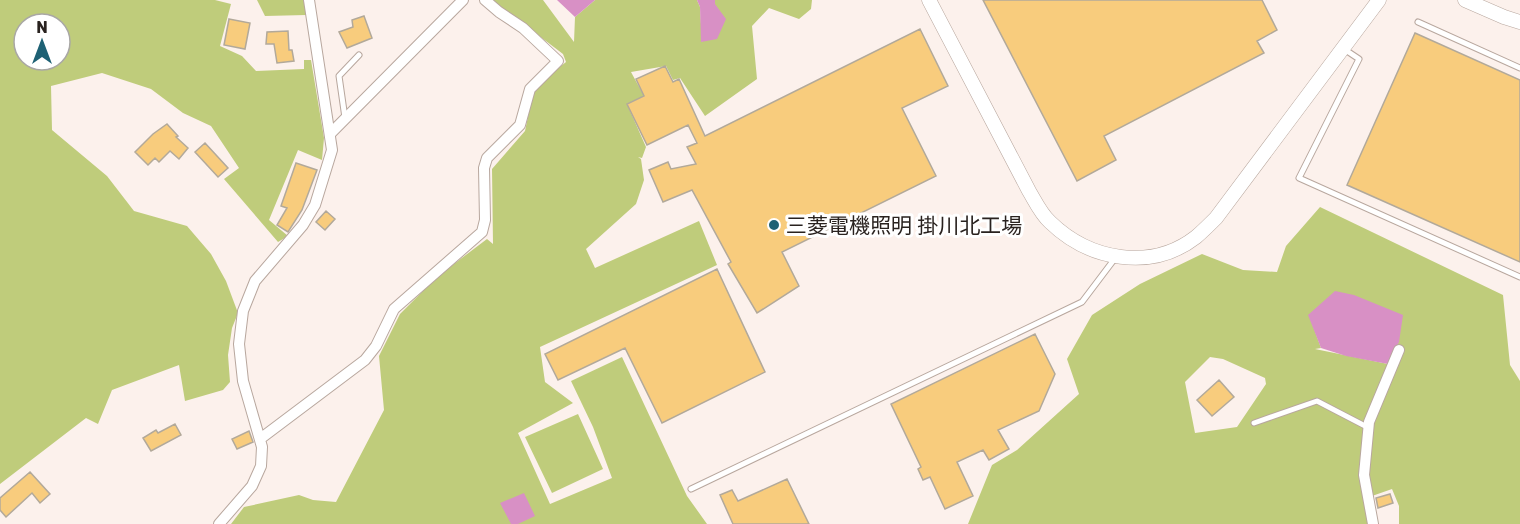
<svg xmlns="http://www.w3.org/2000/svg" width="1520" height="524" font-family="Rubik,'Noto Sans JP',sans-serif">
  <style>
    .green { fill: #bfcc7b; fill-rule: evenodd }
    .water { fill: #d890c5 }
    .building { fill: #f8cc7d; stroke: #b2a99a; stroke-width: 1.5 }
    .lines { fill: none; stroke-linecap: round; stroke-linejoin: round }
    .service-casing { stroke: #b8a79e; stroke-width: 7 }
    .minor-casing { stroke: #b8a79e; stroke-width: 12 }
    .tertiary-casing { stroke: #b8a79e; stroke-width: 15 }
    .service { stroke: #fff; stroke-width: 5 }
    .minor { stroke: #fff; stroke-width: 10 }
    .tertiary { stroke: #fff; stroke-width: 14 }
    .poi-dot { fill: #1e6174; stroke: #fff; stroke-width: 2 }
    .labels { text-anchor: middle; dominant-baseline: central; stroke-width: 6; stroke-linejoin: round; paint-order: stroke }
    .poi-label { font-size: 21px; fill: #29221f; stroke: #fff; text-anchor: start }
  </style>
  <rect width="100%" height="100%" fill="#fcf1ec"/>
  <!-- green -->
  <path class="green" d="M0,0H215L231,4L220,46L242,56L256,71L304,69V60H311L324,138L322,160L298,150L269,220L288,236L278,242L224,179L239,168L211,126L183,113L151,89L102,73L51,86L52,130L107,176L134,211L187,226L211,254L226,281L238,313L232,328L228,355L230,382L223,390L185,401L179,365L112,390L98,424L86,418L0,484ZM24,24H60V60H24Z
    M257,0H304L306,15L265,16Z
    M492,0H543L574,42L575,17L595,0H697L700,7L702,42L715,0H812L811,9L799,19L769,8L752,26L757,79L705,116L680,78L673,80L666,66L631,72L644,96L627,104L646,147L642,158L638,157L641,159L644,180L636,204L586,249L595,268L699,221L717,265L540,347L545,382L573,403L518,433L550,504L612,478L593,427L571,381L622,357L687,496L707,524H231L244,507L299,495L313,500L336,502L384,410L379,356L400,314L438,276L487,239L493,244L492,169L525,131L534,88L566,62L563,54Z
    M1320,207L1503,295L1510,365L1520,381V524H1399V506L1392,489L1372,496L1373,524H968L992,465L1017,450L1079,394L1067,359L1092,315L1140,284L1202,254L1243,270L1277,272L1286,246ZM1309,315L1388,364L1315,349L1321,348ZM1210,357L1223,359L1265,378L1266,384L1237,427L1195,433L1185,382Z
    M578,414L603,469L552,493L525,437Z"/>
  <!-- water -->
  <path class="water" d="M557,0H595L575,17Z
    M697,0H715V4L726,19L717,39L701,42L700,7Z
    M1335,291L1354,295L1403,315L1399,342L1388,364L1346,356L1321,348L1308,315Z
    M524,493L535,516L518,524H511L500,503Z"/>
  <!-- building -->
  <path class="building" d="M983,0H1262L1277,30L1257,41L1264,53L1104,136L1116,160L1077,181Z
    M364,16L372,38L347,48L339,32L353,27L352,20Z
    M229,19L250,23L245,49L224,45Z
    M920,29L948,86L902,108L936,176L782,252L799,286L757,313L728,264L731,262L692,190L663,202L649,170L668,162L671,169L696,164L687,147L697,143L688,125L647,145L627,104L644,96L636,79L665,66L673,82L679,79L705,136Z
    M288,31L289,50H292L294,61L277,63L274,44H266L267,32Z
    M1415,33L1520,80V262L1347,185Z
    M167,124L178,136L176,137L188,148L179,159L170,151L159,162L155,158L148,165L135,152L153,134Z
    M205,143L228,168L218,177L195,152Z
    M296,163L317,170L302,210L288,232L277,225L287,208L281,206Z
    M326,211L335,219L325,230L316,222Z
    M717,269L765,372L662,423L625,348L558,380L545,354Z
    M1035,334L1055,374L1039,411L998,430L1009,449L989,460L983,450L957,462L973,496L945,509L930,477L923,480L918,469L921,467L891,404Z
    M1219,380L1234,397L1212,416L1197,400Z
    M175,424L181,435L151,451L143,438L156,430L158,433Z
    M249,431L253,442L237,449L232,439Z
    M30,472L50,494L40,503L32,493L6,517L0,510V498Z
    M787,479L809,524H733L720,495L732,490L738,501Z
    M1390,494L1393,503L1378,508L1376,498Z"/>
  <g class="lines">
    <defs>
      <path id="service" d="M1418,22L1520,68
        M1344,49L1359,59L1299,178L1520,277
        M345,118L339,76L359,55
        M1254,423L1317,401L1369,428
        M691,489L1082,302L1116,257"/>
      <path id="minor" d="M330,134L463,0
        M260,439L365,360L376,346L394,309L482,232L485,220L484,168L487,158L520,125L530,89L558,61L523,28L499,12L485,0
        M219,524L252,486L261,466L262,447L243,381L239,344L243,311L255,281L303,225L315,205L332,150L309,0
        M1373,524L1364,475L1369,422L1399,350"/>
      <path id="tertiary" d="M929,0L1029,191C1035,201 1041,214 1050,222C1089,260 1151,272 1196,237C1203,231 1210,224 1216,218L1379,0
        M1465,0L1504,17L1520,22"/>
    </defs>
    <!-- service casing -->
    <use href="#service" class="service-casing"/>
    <!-- minor casing -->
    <use href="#minor" class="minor-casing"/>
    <!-- tertiary casing -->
    <use href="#tertiary" class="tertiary-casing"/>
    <!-- service -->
    <use href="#service" class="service"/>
    <!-- minor -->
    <use href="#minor" class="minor"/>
    <!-- tertiary -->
    <use href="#tertiary" class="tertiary"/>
  </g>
  <!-- markers -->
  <circle class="poi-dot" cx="774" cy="225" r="6"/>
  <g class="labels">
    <!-- poi labels -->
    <g class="poi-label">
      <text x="786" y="225">三菱電機照明 掛川北工場</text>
    </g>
  </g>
  <!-- north arrow -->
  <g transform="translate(42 42)"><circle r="28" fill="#ffffff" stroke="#a9a7a5" stroke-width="1.5"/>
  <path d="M0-4.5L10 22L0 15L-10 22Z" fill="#1e6174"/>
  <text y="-9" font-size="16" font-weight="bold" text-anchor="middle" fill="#29221f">N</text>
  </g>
</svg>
